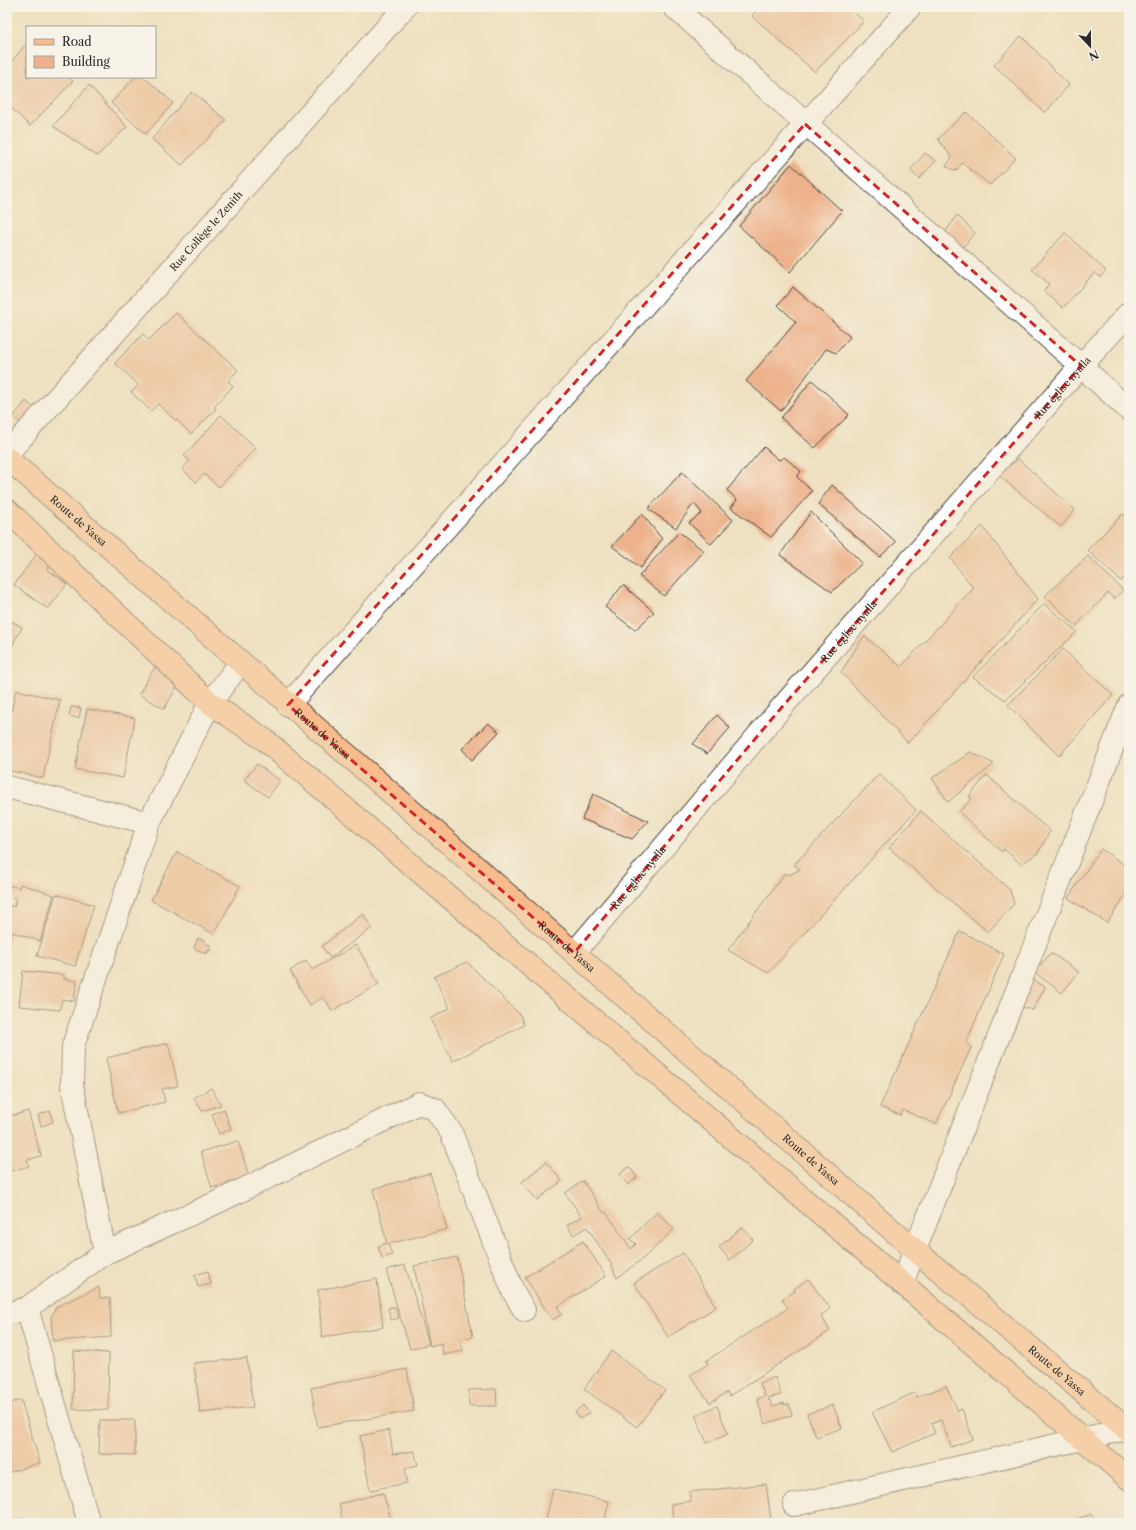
<svg xmlns="http://www.w3.org/2000/svg" width="1136" height="1530" font-family="'Libre Caslon Text',serif">
  <style>
    .building { fill: #edb28b }
    .lines { fill: none; stroke-linecap: round; stroke-linejoin: round }
    .minor-casing { stroke: #484641; stroke-width: 24 }
    .primary-casing { stroke: #484641; stroke-width: 24 }
    .minor { stroke: #fff; stroke-width: 22 }
    .primary { stroke: #fabb8c; stroke-width: 22 }
    .marked { fill: none; stroke: #d62828; stroke-width: 3; stroke-dasharray: 8 5; stroke-linejoin: round }
    .labels { text-anchor: middle; dominant-baseline: central; stroke-width: 3; stroke-linejoin: round; paint-order: stroke }
    .street-label { font-size: 10px; fill: #2b2b2b; stroke: #f7f3e8 }
  </style>
  <rect width="100%" height="100%" fill="#f7f3e8"/>
  <filter id="ink" filterUnits="userSpaceOnUse"><feTurbulence type="fractalNoise" baseFrequency=".025" numOctaves="2"/><feDisplacementMap in="SourceGraphic" scale="8" xChannelSelector="R" yChannelSelector="G"/><feConvolveMatrix kernelMatrix="1 2 1 2 8 2 1 2 1" color-interpolation-filters="sRGB"/></filter>
  <filter id="wash" filterUnits="userSpaceOnUse"><feTurbulence type="fractalNoise" baseFrequency=".012" numOctaves="4" result="noise"/><feDisplacementMap in="SourceGraphic" scale="16" xChannelSelector="R" yChannelSelector="G"/><feGaussianBlur stdDeviation="0.9" result="paint"/><feColorMatrix in="noise" values="0 0 0 0 0 0 0 0 0 0 0 0 0 0 0 0 0 1.4 0 .05"/><feComposite in="paint" operator="in"/></filter>
  <g filter="url(#wash)">
    <rect width="100%" height="100%" fill="#eee0c0"/>
    <g id="blocks">
      <!-- building -->
      <path class="building" d="M760,7H848L864,21L815,72L752,16Z
        M1021,36L1069,85L1045,113L994,65Z
        M27,43V77H70L73,81L30,126L7,104V67Z
        M135,77H144L173,103L146,134L111,103Z
        M89,85L127,127L97,156L53,126Z
        M192,92L226,120L182,165L152,139Z
        M966,112L1016,158L990,185L962,163L956,171L946,166L952,158L938,139Z
        M925,153L936,161L919,179L910,170Z
        M791,164L842,211L790,272L739,226Z
        M957,215L975,233L960,250L943,236Z
        M1065,233L1106,271L1100,277L1095,272L1063,308L1044,291L1049,284L1032,269Z
        M793,287L850,337L836,353L826,349L781,411L746,381L796,322L778,305Z
        M176,313L238,370L228,381L233,386L214,407L216,409L191,434L177,420L176,421L158,404L151,411L131,392L139,385L115,363L143,334L149,340Z
        M812,380L849,415L815,448L781,418Z
        M26,401L37,411L25,427L13,417Z
        M221,415L256,448L219,487L204,474L196,482L182,469L190,461L184,456Z
        M764,447L779,460L784,457L801,471L797,477L812,491L771,537L731,508L737,500L727,490Z
        M1018,459L1075,510L1061,527L997,474Z
        M682,472L733,520L711,544L689,523L702,513L694,503L676,528L648,509Z
        M832,485L896,542L880,557L818,504Z
        M811,512L862,563L832,592L780,555Z
        M642,514L662,539L641,568L612,546Z
        M1123,514L1129,520V573L1121,581L1087,550Z
        M982,526L1038,599L908,743L841,672L864,636L901,667L974,588L950,558Z
        M679,532L704,551L664,596L639,576Z
        M41,548L54,558L47,569L67,584L48,609L14,585Z
        M1088,556L1123,590L1114,599L1108,593L1076,626L1045,596Z
        M623,585L654,612L635,630L605,607Z
        M1044,604L1077,632L1005,700L973,677Z
        M7,619L22,627L7,656Z
        M1063,649L1113,695L1059,756L1008,705Z
        M156,665L181,680L164,709L139,694Z
        M16,690L60,700L43,778L7,770V732Z
        M71,707L81,708L79,718L69,716Z
        M87,709L135,718L123,778L75,769Z
        M717,715L730,728L707,754L693,744Z
        M488,723L499,732L472,760L462,749Z
        M971,752L994,764L948,802L932,778Z
        M257,764L280,781L268,797L244,780Z
        M879,774L916,810L768,973L728,950L785,873L790,875L800,869L794,865Z
        M987,775L1030,814L1050,831L1038,853L1021,864L1004,849L1002,852L959,812L972,798L969,796Z
        M593,794L648,821L632,839L582,819Z
        M921,811L1010,890L1014,904L988,932L889,848Z
        M1101,849L1129,868V890L1107,923L1068,898Z
        M177,852L240,886L214,934L151,900Z
        M20,884L54,895L40,941L12,932L7,947V904L14,907L16,898L7,895V885L19,888Z
        M56,894L94,905L75,966L37,956Z
        M363,914L372,928L330,958L322,946Z
        M960,931L1004,954L966,1043L971,1048L936,1124L903,1110L900,1115L880,1107Z
        M198,938L205,941L204,943L212,946L210,951L208,950L207,954L194,948Z
        M356,945L379,984L332,1011L324,997L310,1005L290,971L306,960L312,970Z
        M1051,953L1079,972L1062,993L1034,972Z
        M467,962L520,1015L524,1025L453,1061L430,1019L450,1008L434,977Z
        M23,971L64,975V979L77,981L74,1001L62,999L60,1010L19,1006Z
        M1027,976L1045,987L1033,1010L1012,1004Z
        M168,1043L178,1086L162,1089L165,1102L118,1113L106,1058Z
        M211,1088L221,1105L202,1111L194,1098Z
        M224,1109L231,1129L219,1134L212,1114Z
        M28,1111L41,1156L27,1160L29,1166L7,1172V1117Z
        M50,1111L53,1122L41,1126L38,1115Z
        M238,1141L249,1176L212,1188L201,1152Z
        M546,1162L562,1181L537,1200L522,1182Z
        M629,1167L637,1177L628,1185L620,1174Z
        M430,1173L447,1229L388,1244L392,1255L382,1258L378,1246L387,1243L373,1189Z
        M583,1181L604,1213L606,1212L631,1249L636,1244L630,1239L657,1212L674,1229L645,1257L617,1278L611,1264L587,1227L573,1235L567,1225L582,1217L565,1193Z
        M742,1227L753,1240L730,1260L719,1247Z
        M583,1241L606,1276L557,1307L562,1314L552,1320L525,1277Z
        M683,1253L716,1307L668,1337L634,1283Z
        M457,1257L473,1337L460,1339L463,1351L443,1355L441,1343L430,1346L414,1266Z
        M405,1265L429,1344L410,1349L386,1270Z
        M208,1271L211,1284L198,1287L195,1275Z
        M377,1279L383,1327L322,1337L318,1290Z
        M808,1279L830,1308L821,1316L830,1331L729,1396L727,1392L710,1403L690,1375L708,1364L706,1361L788,1308L782,1299L795,1291L794,1289Z
        M99,1287L100,1298H110L111,1337L53,1341L51,1317L56,1307Z
        M395,1307L399,1318L391,1320L388,1308Z
        M74,1351L109,1353L108,1410L73,1409Z
        M611,1351L665,1390L637,1427L584,1389Z
        M247,1358L253,1407L200,1413L194,1363Z
        M407,1369L414,1411L318,1427L311,1388Z
        M775,1377L781,1395L768,1398L769,1401L770,1400L772,1406L784,1403V1405L789,1404L792,1415L765,1424L757,1399L765,1396L760,1383Z
        M946,1386L958,1411L962,1409L973,1439L951,1447L941,1420L931,1424L935,1433L892,1452L872,1412L914,1393L917,1397Z
        M496,1389L497,1406H469V1390Z
        M21,1400L40,1463L7,1473V1404Z
        M583,1405L589,1413L580,1419L575,1412Z
        M833,1405L842,1428L816,1437L807,1414Z
        M717,1406L728,1434L707,1443L695,1415Z
        M100,1420H135V1455L99,1454Z
        M389,1430L393,1454L414,1451L418,1465L405,1468L407,1483L370,1490L360,1436Z
        M766,1484L771,1520L744,1523H674L671,1504L691,1501L689,1492Z
        M553,1489L609,1501L604,1523H566L546,1519Z
        M383,1493L391,1519L376,1523H343L339,1504Z
        M1092,1514L1096,1523H1075L1073,1520Z
        M23,1518L24,1523H7V1521Z"/>
    </g>
  </g>
  <g filter="url(#ink)">
    <use href="#blocks" fill-opacity="0" stroke="#484641" stroke-width="1"/>
    <g class="lines">
      <defs>
        <g id="minor">
          <path d="M674,7L1081,366L1129,410"/>
          <path id="s1" d="M7,454L405,7"/>
          <path d="M288,705L910,7"/>
          <path d="M7,787L149,823"/>
          <path id="s2" d="M574,953L782,707L1081,366L1129,313"/>
          <path d="M105,1253L72,1085L73,1046L149,823L210,703L241,662"/>
          <path d="M902,1283L1129,705"/>
          <path d="M27,1308L89,1523"/>
          <path d="M7,1314L27,1308L105,1253L220,1201L419,1103L435,1109L451,1132L513,1291L524,1310"/>
          <path d="M794,1505L1126,1429L1129,1424"/>
        </g>
        <g id="primary">
          <path id="s3" d="M7,458L915,1250L1129,1431"/>
          <path d="M7,510L210,703L265,740L902,1283L1129,1479"/>
        </g>
      </defs>
      <!-- minor casing -->
      <use href="#minor" class="minor-casing"/>
      <!-- primary casing -->
      <use href="#primary" class="primary-casing"/>
      <!-- minor -->
      <use href="#minor" class="minor"/>
      <!-- primary -->
      <use href="#primary" class="primary"/>
    </g>
  </g>
  <!-- marked area -->
  <path d="M0 0H1136V1530H0ZM805,124L1081,366L782,707L574,953L288,705Z" fill="#eee0c0" fill-opacity=".55" fill-rule="evenodd"/>
  <path class="marked" d="M805,124L1081,366L782,707L574,953L288,705Z"/>
  <g class="labels">
    <!-- street labels -->
    <g class="street-label">
      <text stroke="none"><textPath href="#s1" startOffset="299">Rue Collège le Zenith</textPath></text>
      <text stroke="none"><textPath href="#s2" startOffset="747">Rue église nyalla</textPath></text>
      <text stroke="none"><textPath href="#s3" startOffset="95">Route de Yassa</textPath></text>
      <text stroke="none"><textPath href="#s2" startOffset="423">Rue église nyalla</textPath></text>
      <text stroke="none"><textPath href="#s3" startOffset="419">Route de Yassa</textPath></text>
      <text stroke="none"><textPath href="#s2" startOffset="99">Rue église nyalla</textPath></text>
      <text stroke="none"><textPath href="#s3" startOffset="743">Route de Yassa</textPath></text>
      <text stroke="none"><textPath href="#s3" startOffset="1067">Route de Yassa</textPath></text>
      <text stroke="none"><textPath href="#s3" startOffset="1391">Route de Yassa</textPath></text>
    </g>
  </g>
  <!-- margin -->
  <rect width="1136" height="1530" fill="none" stroke="#f7f3e8" stroke-width="24"/>
  <!-- legend -->
  <rect x="26" y="26" width="130" height="52" fill="#f7f3e8" stroke="#a5a39c"/>
  <rect x="34" y="39" width="20" height="6" fill="#fabb8c" stroke="#a5a39c"/>
  <text x="62" y="46" font-size="12" fill="#2b2b2b">Road</text>
  <rect x="34" y="56" width="20" height="12" fill="#edb28b" stroke="#a5a39c"/>
  <text x="62" y="66" font-size="12" fill="#2b2b2b">Building</text>
  <!-- north arrow -->
  <g transform="translate(1090 46) rotate(158)" stroke="#f7f3e8" stroke-width="3" paint-order="stroke">
  <path d="M0-3L7 15L0 10L-7 15Z" fill="#2b2b2b"/>
  <text y="-6" font-size="11" font-weight="bold" text-anchor="middle" fill="#2b2b2b">N</text>
  </g>
</svg>
